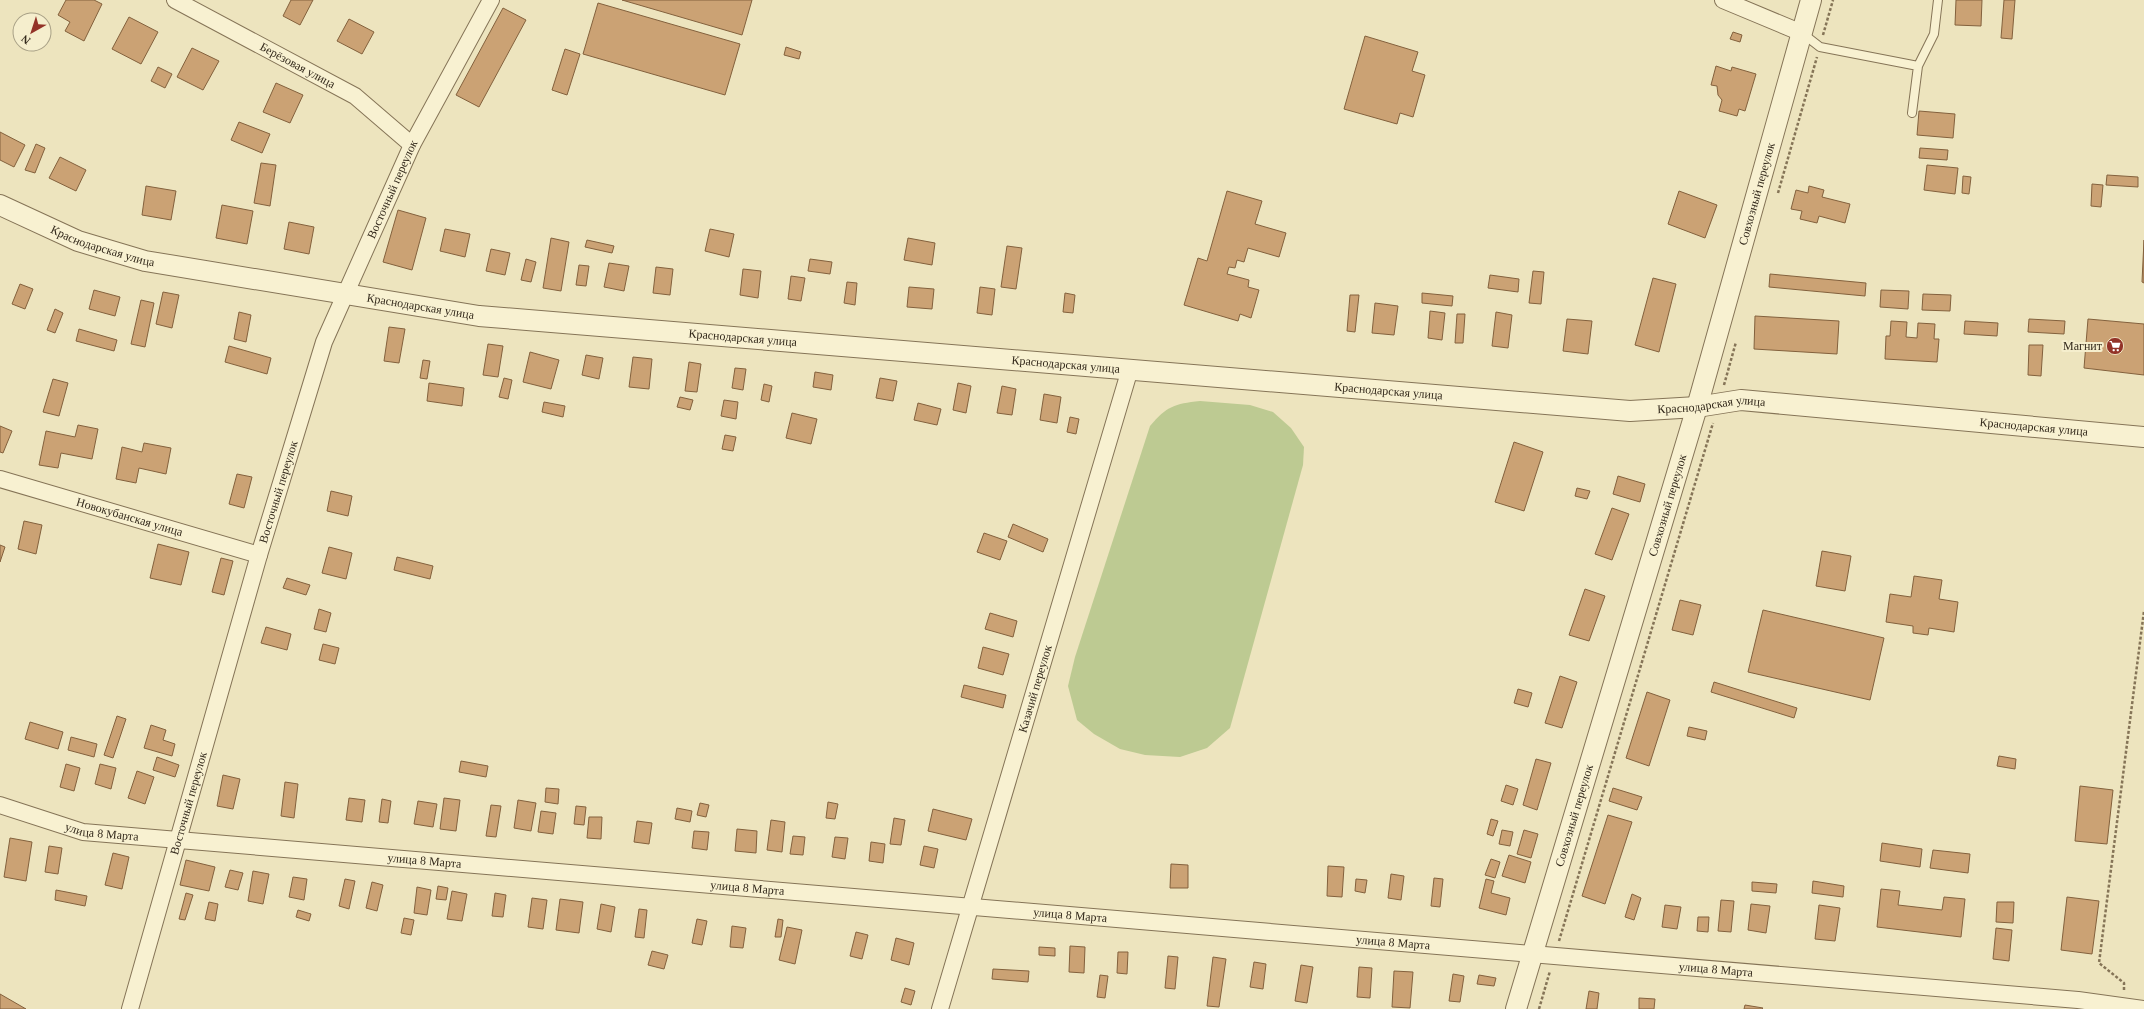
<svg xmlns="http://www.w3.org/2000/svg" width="2144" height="1009" font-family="Georgia,serif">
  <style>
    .green { fill: #bdca92 }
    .building { fill: #cba274; stroke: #83613d }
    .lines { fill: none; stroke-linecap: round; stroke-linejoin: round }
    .service-casing { stroke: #857457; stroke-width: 10 }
    .minor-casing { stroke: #857457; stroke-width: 18 }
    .tertiary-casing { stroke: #857457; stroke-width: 22 }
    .path { stroke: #857457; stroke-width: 2.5; stroke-dasharray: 3 2; stroke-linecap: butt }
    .service { stroke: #f8f1d1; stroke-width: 8 }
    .minor { stroke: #f8f1d1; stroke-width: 16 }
    .tertiary { stroke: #f8f1d1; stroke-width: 20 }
    .labels { text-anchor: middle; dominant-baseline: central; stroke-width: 4; stroke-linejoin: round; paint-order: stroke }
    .street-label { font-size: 12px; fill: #342a1c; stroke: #f5eecd }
    .poi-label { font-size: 12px; fill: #342a1c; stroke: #f5eecd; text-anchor: end }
  </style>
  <rect width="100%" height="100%" fill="#ede4be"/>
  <!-- green -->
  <path class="green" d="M1200,401L1250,405L1273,412L1291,428L1304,447L1303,465L1230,728L1207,748L1180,757L1145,755L1120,749L1094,734L1077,720L1068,686L1075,657L1150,426C1167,406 1174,404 1200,401Z"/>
  <!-- building -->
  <path class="building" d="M66,0H94L102,4L84,41L65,31L70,22L58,15Z
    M291,0H313L300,25L283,16Z
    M622,0H752L742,35Z
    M1956,0H1982L1981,26L1955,25Z
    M2004,0H2015L2012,39L2001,38Z
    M598,3L740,44L725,95L583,54Z
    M503,8L526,20L479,107L456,95Z
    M129,17L158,32L141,64L112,49Z
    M349,19L374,32L362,54L337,41Z
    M1733,32L1742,35L1740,42L1730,39Z
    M1365,36L1418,52L1412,71L1425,75L1413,117L1400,113L1397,124L1344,109Z
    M786,47L801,52L799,59L784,55Z
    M192,48L219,61L203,90L177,77Z
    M565,49L580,54L567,95L552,90Z
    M1716,66L1731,71L1732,67L1756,74L1745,111L1739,109L1737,116L1719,111L1722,100L1718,95L1717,86L1711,85Z
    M158,67L172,74L165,88L151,81Z
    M276,83L303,95L290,123L263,112Z
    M1919,111L1955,114L1953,138L1917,135Z
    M239,122L270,134L262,153L231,140Z
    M0,132L25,145L14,167L0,160Z
    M36,144L45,148L35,173L25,170Z
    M1920,148L1948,150L1947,160L1919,158Z
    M60,157L86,170L76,191L49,178Z
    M261,163L276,165L270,206L254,203Z
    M1927,165L1958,168L1955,194L1924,190Z
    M2107,175L2138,177V187L2106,185Z
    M1963,176L1971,177L1969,194L1962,193Z
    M2092,184L2103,185L2101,207L2091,206Z
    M146,186L176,191L171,220L142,215Z
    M1809,186L1824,190L1822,197L1850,204L1845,223L1819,216L1817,223L1800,219L1802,211L1791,209L1796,190L1808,193Z
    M1227,191L1262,201L1255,224L1286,233L1279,257L1248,248L1244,262L1237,260L1235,268L1229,267L1227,274L1249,280L1248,287L1259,290L1251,318L1240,314L1238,321L1184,305L1198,258L1207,261Z
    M1679,191L1717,205L1705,238L1668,224Z
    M222,205L253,211L247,244L216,238Z
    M398,210L426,218L412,270L383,262Z
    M289,222L314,227L309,254L284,249Z
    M445,229L470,234L465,257L440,251Z
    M710,229L734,234L729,257L705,251Z
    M551,238L569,242L561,291L543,288Z
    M908,238L935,243L932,265L904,260Z
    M587,240L614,246L612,253L585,247Z
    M2144,240V283L2142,282Z
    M1007,246L1022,248L1016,289L1001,287Z
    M491,249L510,253L505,275L486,271Z
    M526,259L536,262L531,282L521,280Z
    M810,259L832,262L830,274L808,271Z
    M609,263L629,266L624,291L604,287Z
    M579,265L589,266L586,286L576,285Z
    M656,267L673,269L670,295L653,293Z
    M743,269L761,271L758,298L740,295Z
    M1533,271L1544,272L1541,304L1529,303Z
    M1770,274L1866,283L1865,296L1769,287Z
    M1490,275L1519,279L1518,292L1488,288Z
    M791,276L805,278L801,301L788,299Z
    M1653,278L1676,284L1659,352L1635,345Z
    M847,282L857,283L855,305L844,303Z
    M20,284L33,289L25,309L12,304Z
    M909,287L934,289L932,309L907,307Z
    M980,287L995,289L992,315L977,313Z
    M94,290L120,297L115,316L89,309Z
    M1881,290L1909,291L1908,309L1880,307Z
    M163,292L179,295L172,328L156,324Z
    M1065,293L1075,295L1073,313L1063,312Z
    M1422,293L1453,296L1452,306L1422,303Z
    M1923,294L1951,295L1950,311L1922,310Z
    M1350,295H1359L1355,332L1347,331Z
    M141,300L154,303L145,347L131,344Z
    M1375,303L1398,306L1394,335L1372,333Z
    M55,309L63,313L55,333L47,330Z
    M1430,311L1445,313L1442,340L1428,338Z
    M239,312L251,315L246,342L234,339Z
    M1496,312L1512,315L1508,348L1492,346Z
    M1457,314H1465L1463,343H1455Z
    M1755,316L1839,321L1837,354L1754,349Z
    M1567,319L1592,321L1588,354L1563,351Z
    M2029,319L2065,321L2064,334L2028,332Z
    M2088,319L2144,324V375L2084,368Z
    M1891,321L1907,322L1906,337L1917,338L1918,323L1935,324L1934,339H1939L1937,362L1885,359L1886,336H1890Z
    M1965,321L1998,323L1997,336L1964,334Z
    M389,327L405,329L399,363L384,361Z
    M79,329L117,340L114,351L76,341Z
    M488,344L503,346L498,377L483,375Z
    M2029,345H2043L2041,376L2028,375Z
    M229,346L271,358L267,374L225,362Z
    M530,352L559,360L551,389L523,382Z
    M586,355L603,358L599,379L582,375Z
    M633,357L652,359L649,389L629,387Z
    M423,360L430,361L427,379L420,378Z
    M689,362L701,364L697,392L685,391Z
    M735,368L746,369L743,390L732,388Z
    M815,372L833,375L831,390L813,387Z
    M504,378L512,380L508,399L499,397Z
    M880,378L897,381L893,401L876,398Z
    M53,379L68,383L59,416L43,412Z
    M429,383L464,388L462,406L427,401Z
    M958,383L971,386L966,413L953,410Z
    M764,384L772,386L769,402L761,400Z
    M1002,386L1016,389L1012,415L997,413Z
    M1044,394L1061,397L1057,423L1040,420Z
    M680,397L693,400L690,410L677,407Z
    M724,400L738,402L736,419L721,416Z
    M544,402L565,406L563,417L542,412Z
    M918,403L941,409L937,425L914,420Z
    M792,413L817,419L811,444L786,438Z
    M1070,417L1079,419L1076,434L1067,432Z
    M78,425L98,429L92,459L61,453L58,468L39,465L46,431L75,437Z
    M0,426L12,431L3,453L0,452Z
    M725,435L736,437L733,451L722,449Z
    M1514,442L1543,452L1524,511L1495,502Z
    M144,443L171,448L166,474L139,468L136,483L116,479L122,447L142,452Z
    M237,474L252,477L244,508L229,504Z
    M1618,476L1645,484L1640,502L1613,494Z
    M1577,488L1590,491L1587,499L1575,496Z
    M331,491L352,496L348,516L327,511Z
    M1612,508L1629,514L1612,560L1595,554Z
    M24,521L42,525L36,554L18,549Z
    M1013,524L1048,539L1043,552L1008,537Z
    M984,533L1007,541L1000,560L977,552Z
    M158,544L189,552L181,585L150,578Z
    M0,545L5,547L0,562Z
    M329,547L352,553L346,579L322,573Z
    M1822,551L1851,556L1845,591L1816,586Z
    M397,557L433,566L430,579L394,570Z
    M221,558L233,561L224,595L212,592Z
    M1914,576L1942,580L1939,599L1958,602L1954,632L1929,628L1928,635L1913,633V626L1886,622L1890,594L1911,597Z
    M287,578L310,585L306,595L283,588Z
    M1585,589L1605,596L1589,641L1569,635Z
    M1680,600L1701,605L1693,635L1672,630Z
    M319,609L331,613L326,632L314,629Z
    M1763,610L1884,638L1870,700L1748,672Z
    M990,613L1017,621L1013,637L985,629Z
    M266,627L291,634L287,650L261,643Z
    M323,644L339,648L335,664L319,660Z
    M983,647L1009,654L1003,675L978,668Z
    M1560,676L1577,682L1562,728L1545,723Z
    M1714,682L1797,708L1794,718L1711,692Z
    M964,685L1006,695L1003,708L961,697Z
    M1518,689L1532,693L1528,707L1514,703Z
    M1647,692L1670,700L1649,766L1626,758Z
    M117,716L126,719L113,758L104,755Z
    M30,722L63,732L58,749L25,739Z
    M151,725L166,730L163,740L175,744L172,756L144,748Z
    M1689,727L1707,731L1705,740L1687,736Z
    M71,737L97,744L94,757L68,750Z
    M1999,756L2016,759L2015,769L1997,766Z
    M157,757L179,765L175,777L153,770Z
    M1536,759L1551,763L1537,810L1523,805Z
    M461,761L488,766L486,777L459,772Z
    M66,764L80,768L74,791L60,787Z
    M100,764L116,768L111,789L95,784Z
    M137,771L154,777L145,804L128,798Z
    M223,775L240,779L233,809L217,806Z
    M285,782L298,784L294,818L281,816Z
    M1506,785L1518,789L1513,805L1501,801Z
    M2080,786L2113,790L2107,844L2075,841Z
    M546,788L559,789L558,804L545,802Z
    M1613,788L1642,797L1637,810L1609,801Z
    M349,798L365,800L362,822L346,820Z
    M444,798L460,800L456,831L440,829Z
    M382,799L391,801L388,823L379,822Z
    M518,800L536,803L531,831L514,828Z
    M418,801L437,804L433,827L414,824Z
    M828,802L838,804L835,819L826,818Z
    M700,803L709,805L706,817L697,815Z
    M491,805L501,806L496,837L486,836Z
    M576,806L586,807L584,825L574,824Z
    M677,808L692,811L690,822L675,819Z
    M933,809L972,819L966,840L928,831Z
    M541,811L556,813L553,834L538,832Z
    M1608,815L1632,822L1605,904L1582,896Z
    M589,817H602L601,839L587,838Z
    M894,818L905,820L901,845L890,844Z
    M1491,819L1498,821L1493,836L1487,834Z
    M771,820L785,822L782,852L767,850Z
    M637,821L652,823L649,844L634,842Z
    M737,829L757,831L756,853L735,851Z
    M1502,830L1513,832L1510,846L1499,844Z
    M1524,830L1538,834L1531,858L1517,854Z
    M694,831L709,832L707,850L692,848Z
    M793,836L805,837L803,855L790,854Z
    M835,837L848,838L845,859L832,857Z
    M10,838L32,842L26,881L4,877Z
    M871,842L885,844L883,863L869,861Z
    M1882,843L1922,849L1920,867L1880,861Z
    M49,846L62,848L58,874L45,872Z
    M924,846L938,849L934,868L920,865Z
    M1933,850L1970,854L1968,873L1930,868Z
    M113,853L129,857L122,889L105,885Z
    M1509,855L1531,862L1525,883L1502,876Z
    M1491,859L1500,862L1495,878L1485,875Z
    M186,860L215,867L209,891L180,885Z
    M1171,864L1188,865V888H1170Z
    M1328,866L1344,867L1342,897L1327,896Z
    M230,870L243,873L238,890L225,887Z
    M253,871L269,874L263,904L248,901Z
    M1391,874L1404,876L1401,900L1388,898Z
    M293,877L307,879L304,900L289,897Z
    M1434,878L1443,879L1440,907L1431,906Z
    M345,879L355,881L349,909L339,906Z
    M1356,879L1367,880L1365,893L1355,891Z
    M1486,879L1494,881L1491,893L1510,898L1506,915L1479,908Z
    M1813,881L1844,886L1843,897L1812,893Z
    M372,882L383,885L377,911L366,908Z
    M1752,882L1777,884L1776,893L1752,891Z
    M438,886L448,888L446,900L436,899Z
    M417,887L431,890L427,915L414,913Z
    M1881,889L1900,891L1898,905L1942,910L1944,897L1965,899L1961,937L1877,927Z
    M56,890L87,896L85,906L55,900Z
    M452,891L467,894L462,921L447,919Z
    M186,893L193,895L185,920L179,919Z
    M495,893L506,895L503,917L492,916Z
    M1632,894L1641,898L1634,920L1625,917Z
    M2067,897L2099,901L2092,954L2061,950Z
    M532,898L547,900L543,929L528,927Z
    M560,899L583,902L579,933L556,930Z
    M1721,900L1734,901L1731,932L1718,931Z
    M209,902L218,904L215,921L205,919Z
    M1997,902H2014L2013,923L1996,922Z
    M601,904L615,907L611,932L597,929Z
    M1751,904L1770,906L1766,933L1748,930Z
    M1665,905L1681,907L1677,929L1662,927Z
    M1819,905L1840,908L1835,941L1815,939Z
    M639,909L647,910L644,938L635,937Z
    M298,910L311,914L309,921L296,917Z
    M1698,917H1709L1708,932L1697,931Z
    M404,918L414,920L411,935L401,933Z
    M697,919L707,921L702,945L692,943Z
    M778,919L783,920L781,937H775Z
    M732,926L746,928L743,948L730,947Z
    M787,927L802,930L795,964L779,960Z
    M1996,928L2012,930L2009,961L1993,959Z
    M856,932L868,935L862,959L850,956Z
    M896,938L914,943L909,965L891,960Z
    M1070,946L1085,947L1084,973L1069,972Z
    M1039,947L1055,948V956L1039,955Z
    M652,951L668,955L664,969L648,965Z
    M1118,952H1128L1127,974L1117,973Z
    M1168,956L1178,957L1175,989L1165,988Z
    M1213,957L1226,959L1219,1007L1207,1006Z
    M1254,962L1266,964L1263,989L1250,987Z
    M1301,965L1313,967L1307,1003L1295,1001Z
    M1359,967L1372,968L1370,998L1357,997Z
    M993,969L1029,971L1028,982L992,979Z
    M1394,971L1413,972L1410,1008L1392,1007Z
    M1453,974L1464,976L1460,1002L1449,1001Z
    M1100,975L1108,976L1105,998L1097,997Z
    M1479,975L1496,978L1494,986L1477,984Z
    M905,988L915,991L911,1005L901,1002Z
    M1589,991L1599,993L1597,1009H1586Z
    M0,994L26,1009H0Z
    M1639,998L1655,999L1654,1009H1639Z
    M1745,1005L1763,1008L1762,1009H1744Z"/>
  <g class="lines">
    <defs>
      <path id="service" d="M1802,33L1820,47L1918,66L1934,34L1938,0
        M1912,113L1918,66"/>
      <g id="minor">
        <path id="s1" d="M175,0L355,96L412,145"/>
        <path d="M1723,0L1802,33"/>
        <path id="s2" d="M0,479L259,555"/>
        <path id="s3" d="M0,805L83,832L2078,1000L2144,1009"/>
        <path id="s4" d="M130,1009L259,555L324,342L412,145L491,0"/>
        <path id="s5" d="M940,1009L1130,369"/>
      </g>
      <g id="tertiary">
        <path id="s6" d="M0,205L78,241L145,261L479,316L1630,411L1697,407L1741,400L2144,437"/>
        <path id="s7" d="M1516,1009L1697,407L1811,0"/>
      </g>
    </defs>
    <!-- service casing -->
    <use href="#service" class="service-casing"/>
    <!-- minor casing -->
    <use href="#minor" class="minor-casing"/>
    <!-- tertiary casing -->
    <use href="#tertiary" class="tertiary-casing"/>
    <!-- path -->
    <path class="path" d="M1823,35L1833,0
      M1778,193L1817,57
      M1724,385L1736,342
      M1559,941L1713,423
      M2124,990V983L2099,963L2144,611
      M1539,1009L1550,971"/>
    <!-- service -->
    <use href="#service" class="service"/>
    <!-- minor -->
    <use href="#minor" class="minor"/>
    <!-- tertiary -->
    <use href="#tertiary" class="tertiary"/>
  </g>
  <!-- icons -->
  <defs>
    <symbol id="supermarket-disc" viewBox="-11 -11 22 22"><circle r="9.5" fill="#933328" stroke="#f5eecd"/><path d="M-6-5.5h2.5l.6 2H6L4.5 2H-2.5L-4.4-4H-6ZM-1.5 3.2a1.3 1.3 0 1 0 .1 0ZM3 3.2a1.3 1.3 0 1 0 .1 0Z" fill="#fff"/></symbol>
  </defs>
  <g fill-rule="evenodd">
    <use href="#supermarket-disc" x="2105" y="336" width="20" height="20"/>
  </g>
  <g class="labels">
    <!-- street labels -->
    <g class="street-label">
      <text stroke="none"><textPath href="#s1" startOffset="139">Берёзовая улица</textPath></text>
      <text stroke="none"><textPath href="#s4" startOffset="862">Восточный переулок</textPath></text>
      <text stroke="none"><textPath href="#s7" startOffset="850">Совхозный переулок</textPath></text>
      <text stroke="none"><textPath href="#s6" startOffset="111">Краснодарская улица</textPath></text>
      <text stroke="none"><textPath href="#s6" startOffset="435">Краснодарская улица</textPath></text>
      <text stroke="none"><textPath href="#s6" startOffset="759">Краснодарская улица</textPath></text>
      <text stroke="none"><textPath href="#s6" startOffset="1083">Краснодарская улица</textPath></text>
      <text stroke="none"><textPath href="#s6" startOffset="1407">Краснодарская улица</textPath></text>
      <text stroke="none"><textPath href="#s6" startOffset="1731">Краснодарская улица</textPath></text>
      <text stroke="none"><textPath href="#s6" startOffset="2055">Краснодарская улица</textPath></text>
      <text stroke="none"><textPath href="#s4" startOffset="538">Восточный переулок</textPath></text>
      <text stroke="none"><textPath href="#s7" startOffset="526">Совхозный переулок</textPath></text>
      <text stroke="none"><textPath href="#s2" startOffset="135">Новокубанская улица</textPath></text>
      <text stroke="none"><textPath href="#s5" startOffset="334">Казачий переулок</textPath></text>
      <text stroke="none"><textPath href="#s4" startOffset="214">Восточный переулок</textPath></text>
      <text stroke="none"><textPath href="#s7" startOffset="202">Совхозный переулок</textPath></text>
      <text stroke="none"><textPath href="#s3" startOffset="106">улица 8 Марта</textPath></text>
      <text stroke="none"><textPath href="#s3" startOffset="430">улица 8 Марта</textPath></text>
      <text stroke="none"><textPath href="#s3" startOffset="754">улица 8 Марта</textPath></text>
      <text stroke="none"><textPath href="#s3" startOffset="1078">улица 8 Марта</textPath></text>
      <text stroke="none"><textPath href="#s3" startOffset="1402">улица 8 Марта</textPath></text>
      <text stroke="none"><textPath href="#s3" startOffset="1726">улица 8 Марта</textPath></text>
    </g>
    <!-- poi labels -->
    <g class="poi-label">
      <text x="2102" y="346">Магнит</text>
    </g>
  </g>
  <!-- north arrow -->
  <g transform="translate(32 32) rotate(219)"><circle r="19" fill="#f5eecd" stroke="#a8a086"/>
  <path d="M0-3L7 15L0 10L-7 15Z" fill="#933328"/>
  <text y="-6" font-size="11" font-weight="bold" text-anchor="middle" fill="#342a1c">N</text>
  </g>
</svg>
